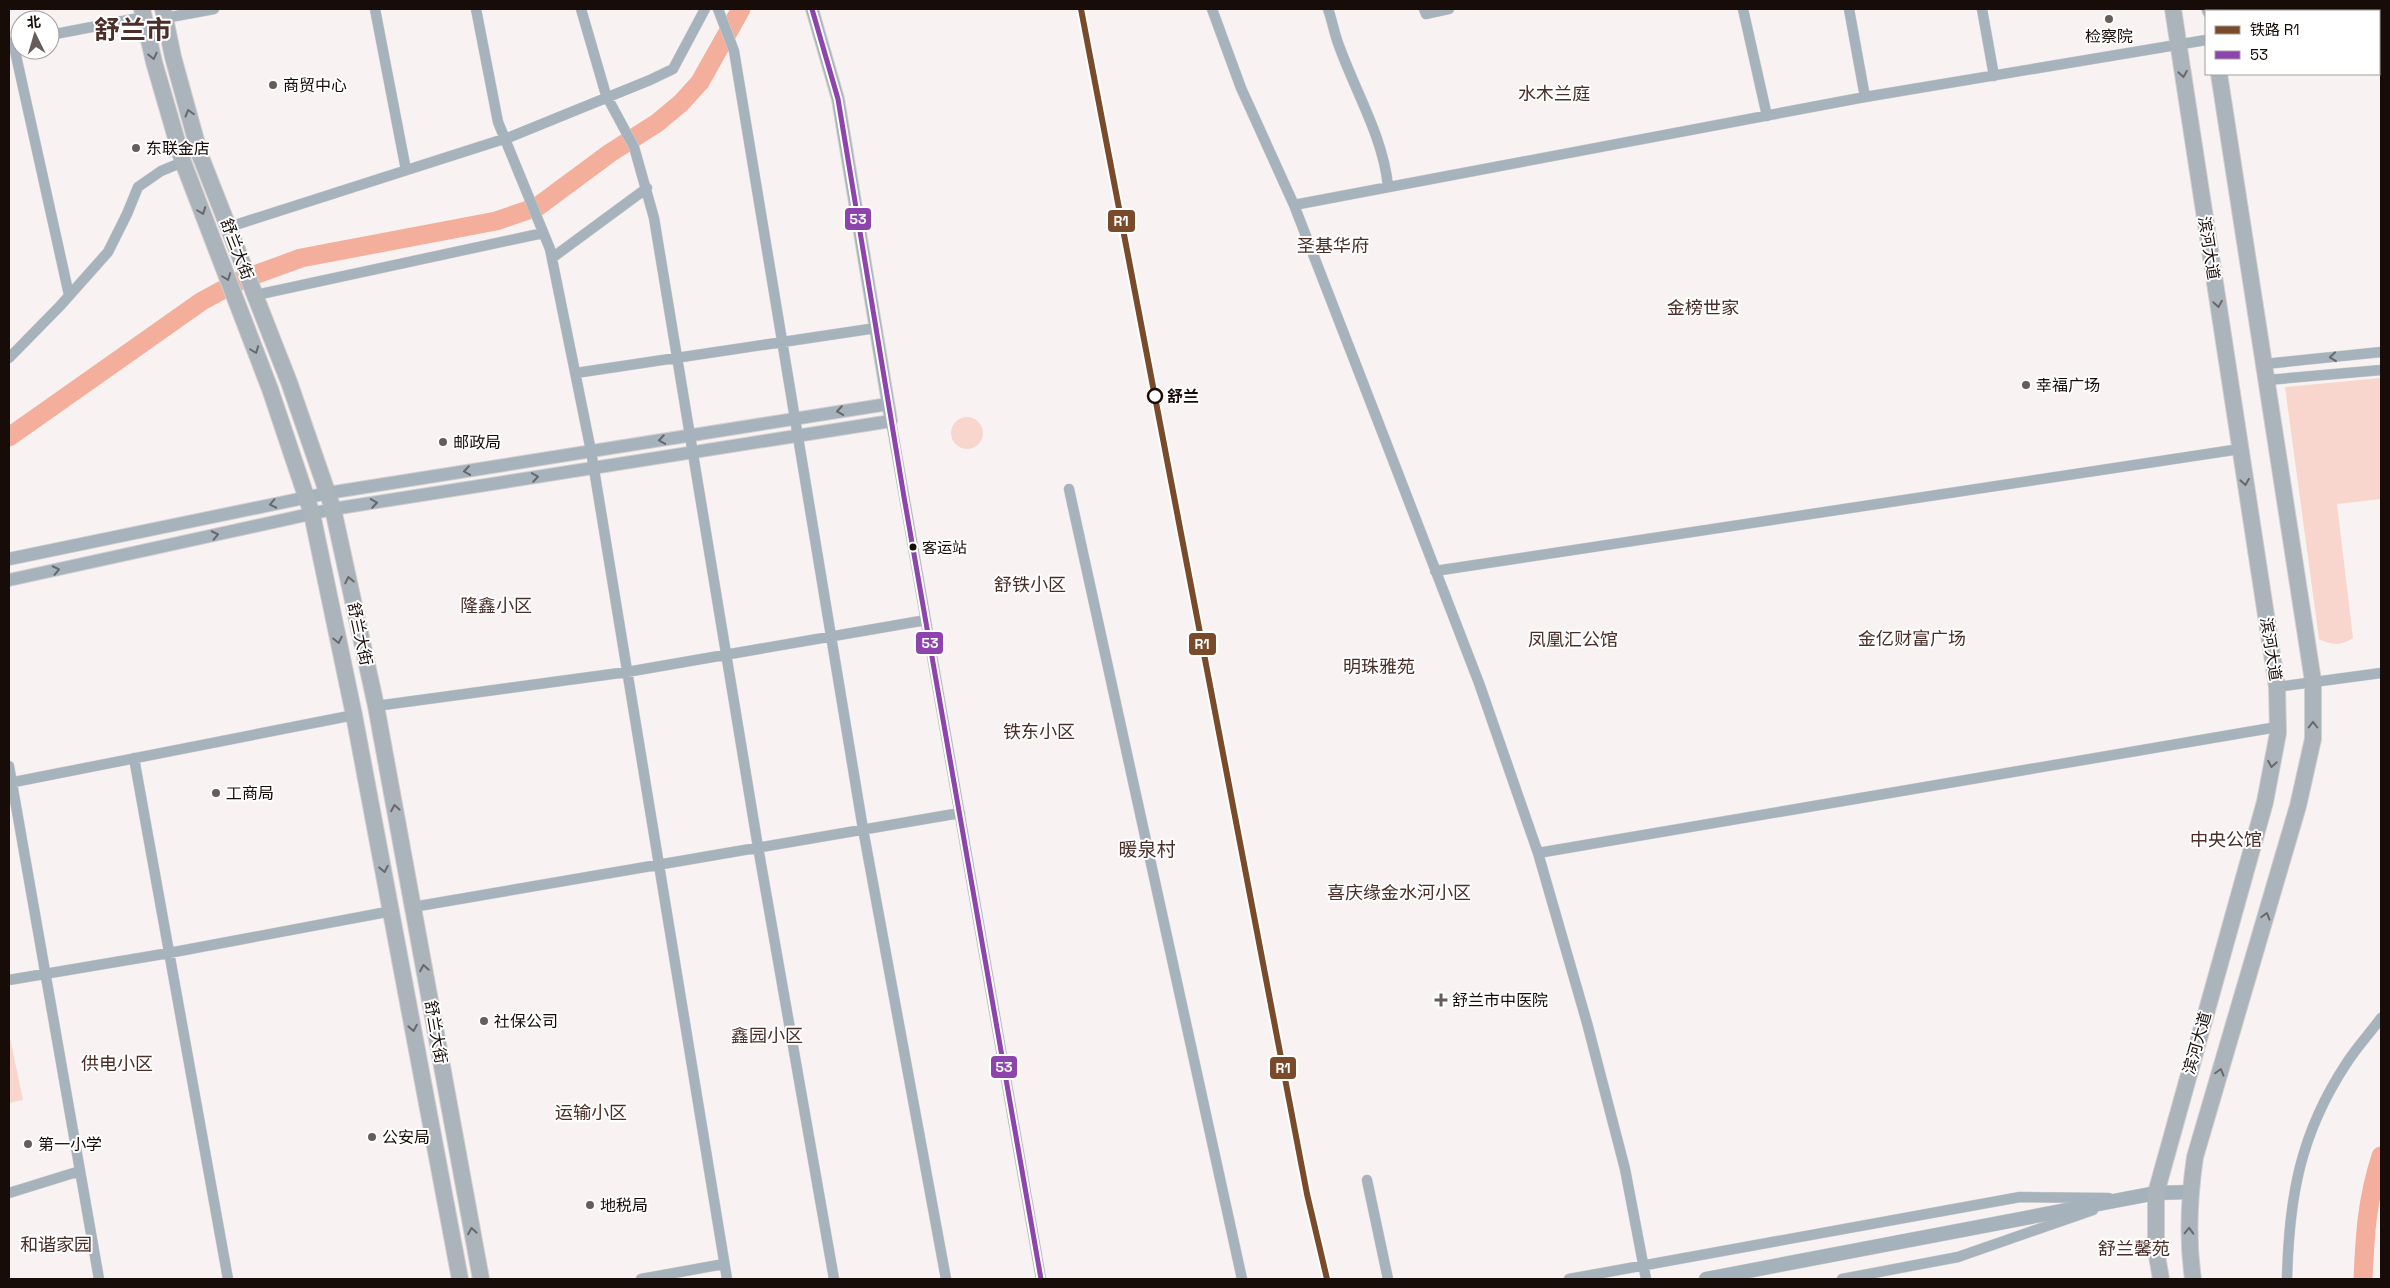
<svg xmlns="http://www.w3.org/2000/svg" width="2390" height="1288" font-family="'Space Grotesk','Noto Sans SC',sans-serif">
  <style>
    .green { fill: #f9d6cd }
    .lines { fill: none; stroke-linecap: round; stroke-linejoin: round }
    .river { stroke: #f4ae9c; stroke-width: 19 }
    .minor-casing { stroke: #d3cfce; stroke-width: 11 }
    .tertiary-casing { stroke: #d3cfce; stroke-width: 14 }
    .secondary-casing { stroke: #d3cfce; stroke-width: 15 }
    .primary-casing { stroke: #d3cfce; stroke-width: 18 }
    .minor { stroke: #a6b3bd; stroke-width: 10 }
    .tertiary { stroke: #a6b3bd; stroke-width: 12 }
    .secondary { stroke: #a6b2bb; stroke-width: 14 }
    .primary { stroke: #abb4bb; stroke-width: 16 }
    .bus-1-casing { stroke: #fff; stroke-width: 9 }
    .bus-1 { stroke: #8e44ad; stroke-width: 5 }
    .rail-1-casing { stroke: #fff; stroke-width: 10 }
    .rail-1 { stroke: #7a4b2a; stroke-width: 6 }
    .oneway { stroke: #69686b }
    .oneway2 { stroke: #66686c }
    .poi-dot { fill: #665d5b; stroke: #fff; stroke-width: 2 }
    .stop-dot { fill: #fff; stroke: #180c09; stroke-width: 2.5 }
    .bus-dot { fill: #180c09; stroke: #fff; stroke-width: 2 }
    .labels { text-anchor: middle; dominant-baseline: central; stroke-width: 4; stroke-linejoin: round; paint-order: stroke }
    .bus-label { font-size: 15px; fill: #180c09; stroke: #fff; text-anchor: start }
    .poi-label { font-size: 16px; fill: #180c09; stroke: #fff; text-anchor: start }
    .street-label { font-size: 16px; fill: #180c09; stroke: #fff }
    .stop-label { font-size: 16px; font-weight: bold; fill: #180c09; stroke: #fff; text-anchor: start }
    .neighbourhood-label { font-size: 18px; fill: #4b2e27; stroke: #fff }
    .quarter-label { font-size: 19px; fill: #4b2e27; stroke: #fff }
    .town-label { font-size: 26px; font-weight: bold; fill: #4b2e27; stroke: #fff }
    .line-badge { stroke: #fff; stroke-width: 2 }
    .badge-label { font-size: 14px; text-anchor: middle; font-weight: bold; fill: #fff }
  </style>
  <rect width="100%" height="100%" fill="#f8f3f2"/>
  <!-- green -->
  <path class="green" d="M2381,378V499L2337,504L2353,638C2342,646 2330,645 2319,639L2285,387Z
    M951 433a16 16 0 1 1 32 0a16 16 0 1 1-32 0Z
    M9,1033L23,1100L9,1103Z"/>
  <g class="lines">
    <!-- river -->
    <path class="river" d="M9,437L202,301L241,280L301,258L496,221L537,207L610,153L657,123L681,103L700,82L741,9
      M2363,1279C2365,1233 2367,1200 2381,1156"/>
    <defs>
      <path id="minor" d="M375,9L406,170
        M476,9L498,122L550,249L591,451L727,1279
        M581,9L606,95L634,147L654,218L758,847L834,1279
        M718,9L734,51L863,829L946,1279
        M1212,9L1241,88L1294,205L1384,437L1479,683L1538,853L1587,1023L1625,1169L1646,1279
        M1328,9C1332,20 1334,32 1338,43C1354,89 1383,136 1388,186
        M1424,9L1426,14L1449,9
        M1743,9L1767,116
        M1849,9L1865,97
        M1982,9L1994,76
        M2344,9V11
        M165,18L214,9
        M50,35L144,17
        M13,42L69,295
        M2379,46L2381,45
        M1294,205L1865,97L2206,40
        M229,227L510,137L650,80L673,69L705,9
        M552,258L647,188
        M256,295L543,233
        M9,358L60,306L108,252L127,214L138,187L161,171L183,162
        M2265,364L2381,352
        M576,373L876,328
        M2267,380L2381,370
        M891,421L1041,1279
        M1069,489L1242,1279
        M1435,571L2240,449
        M2277,687L2381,673
        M376,706L627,672L926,620
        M134,758L228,1279
        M9,766L99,1279
        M9,783L354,715
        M1538,853L2277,727
        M413,907L960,813
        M9,980L169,953L392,911
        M1367,1180L1388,1279
        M9,1193L80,1171
        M641,1279L724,1264
        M1569,1279L2020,1197L2109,1198
        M1842,1279L1958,1257L2093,1210
        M2287,1279C2289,1197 2300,1134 2346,1064C2356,1048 2370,1033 2381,1018"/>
      <path id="tertiary" d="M9,559L328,493L888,404
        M9,580L333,509L891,421L838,99L812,9"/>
      <path id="secondary" d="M1706,1279L2156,1193L2190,1192"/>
      <path id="primary" d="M142,9L154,62L183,162L270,389L312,514L354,715L460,1279
        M163,9L173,57L200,155L289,382L333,509L376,706L481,1279
        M2210,9L2211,11
        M2161,1279L2156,1250V1193L2265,802L2278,733L2277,687L2173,9
        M2193,1279C2187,1238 2189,1198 2195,1157L2298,806L2313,739V681L2219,74"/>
    </defs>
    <!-- minor casing -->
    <use href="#minor" class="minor-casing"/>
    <!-- tertiary casing -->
    <use href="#tertiary" class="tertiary-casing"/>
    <!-- secondary casing -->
    <use href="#secondary" class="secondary-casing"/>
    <!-- primary casing -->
    <use href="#primary" class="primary-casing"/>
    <!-- minor -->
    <use href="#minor" class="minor"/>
    <!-- tertiary -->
    <use href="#tertiary" class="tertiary"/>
    <!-- secondary -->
    <use href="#secondary" class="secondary"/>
    <!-- primary -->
    <use href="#primary" class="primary"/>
    <defs>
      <path id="bus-1" d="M812,9L838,99L904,497L1041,1279"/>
    </defs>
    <!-- bus-1 casing -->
    <use href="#bus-1" class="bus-1-casing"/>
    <!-- bus-1 -->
    <use href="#bus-1" class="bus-1"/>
    <defs>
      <path id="rail-1" d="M1081,9L1307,1194L1327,1279"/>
    </defs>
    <!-- rail-1 casing -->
    <use href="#rail-1" class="rail-1-casing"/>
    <!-- rail-1 -->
    <use href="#rail-1" class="rail-1"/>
  </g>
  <!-- one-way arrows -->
  <defs><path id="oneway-chevron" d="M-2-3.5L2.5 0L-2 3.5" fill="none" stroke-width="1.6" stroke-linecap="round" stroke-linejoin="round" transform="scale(1.25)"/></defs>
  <g class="oneway">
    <use href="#oneway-chevron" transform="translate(153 56) rotate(77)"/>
    <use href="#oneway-chevron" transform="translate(2183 74) rotate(81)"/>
    <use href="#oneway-chevron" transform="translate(189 113) rotate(-106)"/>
    <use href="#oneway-chevron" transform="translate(202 211) rotate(69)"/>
    <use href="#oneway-chevron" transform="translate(227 277) rotate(69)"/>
    <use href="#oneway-chevron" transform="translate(2218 304) rotate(81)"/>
    <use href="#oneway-chevron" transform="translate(255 350) rotate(69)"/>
    <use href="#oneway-chevron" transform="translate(2245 482) rotate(81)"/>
    <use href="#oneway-chevron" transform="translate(349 580) rotate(-102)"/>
    <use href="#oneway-chevron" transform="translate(338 640) rotate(78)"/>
    <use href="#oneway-chevron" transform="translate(2313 725) rotate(-90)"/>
    <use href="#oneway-chevron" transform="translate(2272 764) rotate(100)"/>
    <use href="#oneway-chevron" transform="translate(395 808) rotate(-100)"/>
    <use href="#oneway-chevron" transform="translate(384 869) rotate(79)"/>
    <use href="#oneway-chevron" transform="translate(2266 916) rotate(-74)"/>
    <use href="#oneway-chevron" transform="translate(424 968) rotate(-100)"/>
    <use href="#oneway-chevron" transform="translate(413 1028) rotate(80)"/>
    <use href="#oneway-chevron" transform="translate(2220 1072) rotate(-74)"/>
    <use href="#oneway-chevron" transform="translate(472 1231) rotate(-100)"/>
    <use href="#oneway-chevron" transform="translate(2189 1231) rotate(-88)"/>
  </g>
  <g class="oneway2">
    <use href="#oneway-chevron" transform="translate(2333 357) rotate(174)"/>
    <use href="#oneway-chevron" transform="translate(840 411) rotate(171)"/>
    <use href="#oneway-chevron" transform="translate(662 440) rotate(171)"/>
    <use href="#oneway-chevron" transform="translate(467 471) rotate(171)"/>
    <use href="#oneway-chevron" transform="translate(535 477) rotate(-9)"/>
    <use href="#oneway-chevron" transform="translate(374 503) rotate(-9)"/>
    <use href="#oneway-chevron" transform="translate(273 504) rotate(168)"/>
    <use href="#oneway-chevron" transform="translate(215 535) rotate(-12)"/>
    <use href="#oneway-chevron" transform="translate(56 570) rotate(-12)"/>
  </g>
  <!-- markers -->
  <g class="poi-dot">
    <circle cx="2109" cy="19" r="5"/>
    <circle cx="273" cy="85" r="5"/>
    <circle cx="136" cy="148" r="5"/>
    <circle cx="2026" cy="385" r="5"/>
    <circle cx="443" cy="442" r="5"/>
    <circle cx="216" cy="793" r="5"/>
    <path d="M1438.5 992.5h5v5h5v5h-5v5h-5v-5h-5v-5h5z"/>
    <circle cx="484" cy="1021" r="5"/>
    <circle cx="372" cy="1137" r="5"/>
    <circle cx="28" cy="1144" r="5"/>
    <circle cx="590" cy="1205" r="5"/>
  </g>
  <circle class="stop-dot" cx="1155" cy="396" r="7"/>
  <circle class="bus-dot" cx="913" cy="547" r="4.5"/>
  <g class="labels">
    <!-- bus labels -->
    <g class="bus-label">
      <text x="922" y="547">客运站</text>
    </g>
    <!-- poi labels -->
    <g class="poi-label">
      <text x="2109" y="36" text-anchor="middle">检察院</text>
      <text x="283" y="85">商贸中心</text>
      <text x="146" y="148">东联金店</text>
      <text x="2036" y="385">幸福广场</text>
      <text x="453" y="442">邮政局</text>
      <text x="226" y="793">工商局</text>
      <text x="1452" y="1000">舒兰市中医院</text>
      <text x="494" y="1021">社保公司</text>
      <text x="382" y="1137">公安局</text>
      <text x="38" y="1144">第一小学</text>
      <text x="600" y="1205">地税局</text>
    </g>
    <!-- street labels -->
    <g class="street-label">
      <text transform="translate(2209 248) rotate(81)">滨河大道</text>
      <text transform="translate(237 249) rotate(69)">舒兰大街</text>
      <text transform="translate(360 634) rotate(78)">舒兰大街</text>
      <text transform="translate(2271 649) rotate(81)">滨河大道</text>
      <text transform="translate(436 1032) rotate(80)">舒兰大街</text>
      <text transform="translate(2197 1043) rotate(-74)">滨河大道</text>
    </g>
    <!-- stop labels -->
    <g class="stop-label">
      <text x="1167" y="396">舒兰</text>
    </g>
    <!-- neighbourhood labels -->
    <g class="neighbourhood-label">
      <text x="1554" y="93">水木兰庭</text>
      <text x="1333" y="245">圣基华府</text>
      <text x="1703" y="307">金榜世家</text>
      <text x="1030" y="584">舒铁小区</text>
      <text x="496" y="605">隆鑫小区</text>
      <text x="1912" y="638">金亿财富广场</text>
      <text x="1573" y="639">凤凰汇公馆</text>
      <text x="1379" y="666">明珠雅苑</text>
      <text x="1039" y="731">铁东小区</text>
      <text x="2226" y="839">中央公馆</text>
      <text x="1399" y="892">喜庆缘金水河小区</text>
      <text x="767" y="1035">鑫园小区</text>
      <text x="117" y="1063">供电小区</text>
      <text x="591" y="1112">运输小区</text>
      <text x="56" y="1244">和谐家园</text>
      <text x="2134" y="1248">舒兰馨苑</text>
    </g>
    <!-- quarter labels -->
    <g class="quarter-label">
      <text x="1147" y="849">暖泉村</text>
    </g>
    <!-- town labels -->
    <g class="town-label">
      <text x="133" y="30">舒兰市</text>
    </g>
  </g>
  <g class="line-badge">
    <rect x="844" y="207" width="28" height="24" rx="5" fill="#8e44ad"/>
    <rect x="1107" y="209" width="29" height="24" rx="5" fill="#7a4b2a"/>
    <rect x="915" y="631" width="29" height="24" rx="5" fill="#8e44ad"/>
    <rect x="1188" y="632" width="29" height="24" rx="5" fill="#7a4b2a"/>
    <rect x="990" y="1055" width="28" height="24" rx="5" fill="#8e44ad"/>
    <rect x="1269" y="1056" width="28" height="24" rx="5" fill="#7a4b2a"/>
  </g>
  <g class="badge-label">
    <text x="858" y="224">53</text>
    <text x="1121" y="226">R1</text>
    <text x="930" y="648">53</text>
    <text x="1202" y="649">R1</text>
    <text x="1004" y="1072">53</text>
    <text x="1283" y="1073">R1</text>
  </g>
  <!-- border -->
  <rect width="2390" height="1288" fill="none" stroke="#180c09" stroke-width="20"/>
  <!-- legend -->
  <rect x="2205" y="10" width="175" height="65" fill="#ffffff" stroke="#a39e9d"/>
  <rect x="2215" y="26" width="25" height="8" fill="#7a4b2a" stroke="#a39e9d"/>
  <text x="2250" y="35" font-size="15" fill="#180c09">铁路 R1</text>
  <rect x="2215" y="51" width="25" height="8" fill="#8e44ad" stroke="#a39e9d"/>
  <text x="2250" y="60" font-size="15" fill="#180c09">53</text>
  <!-- north arrow -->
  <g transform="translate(35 35) rotate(355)"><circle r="24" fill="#ffffff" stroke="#a39e9d"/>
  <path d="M0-4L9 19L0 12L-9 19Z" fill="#665d5b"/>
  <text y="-8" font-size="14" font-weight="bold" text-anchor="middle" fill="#180c09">北</text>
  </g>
</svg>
